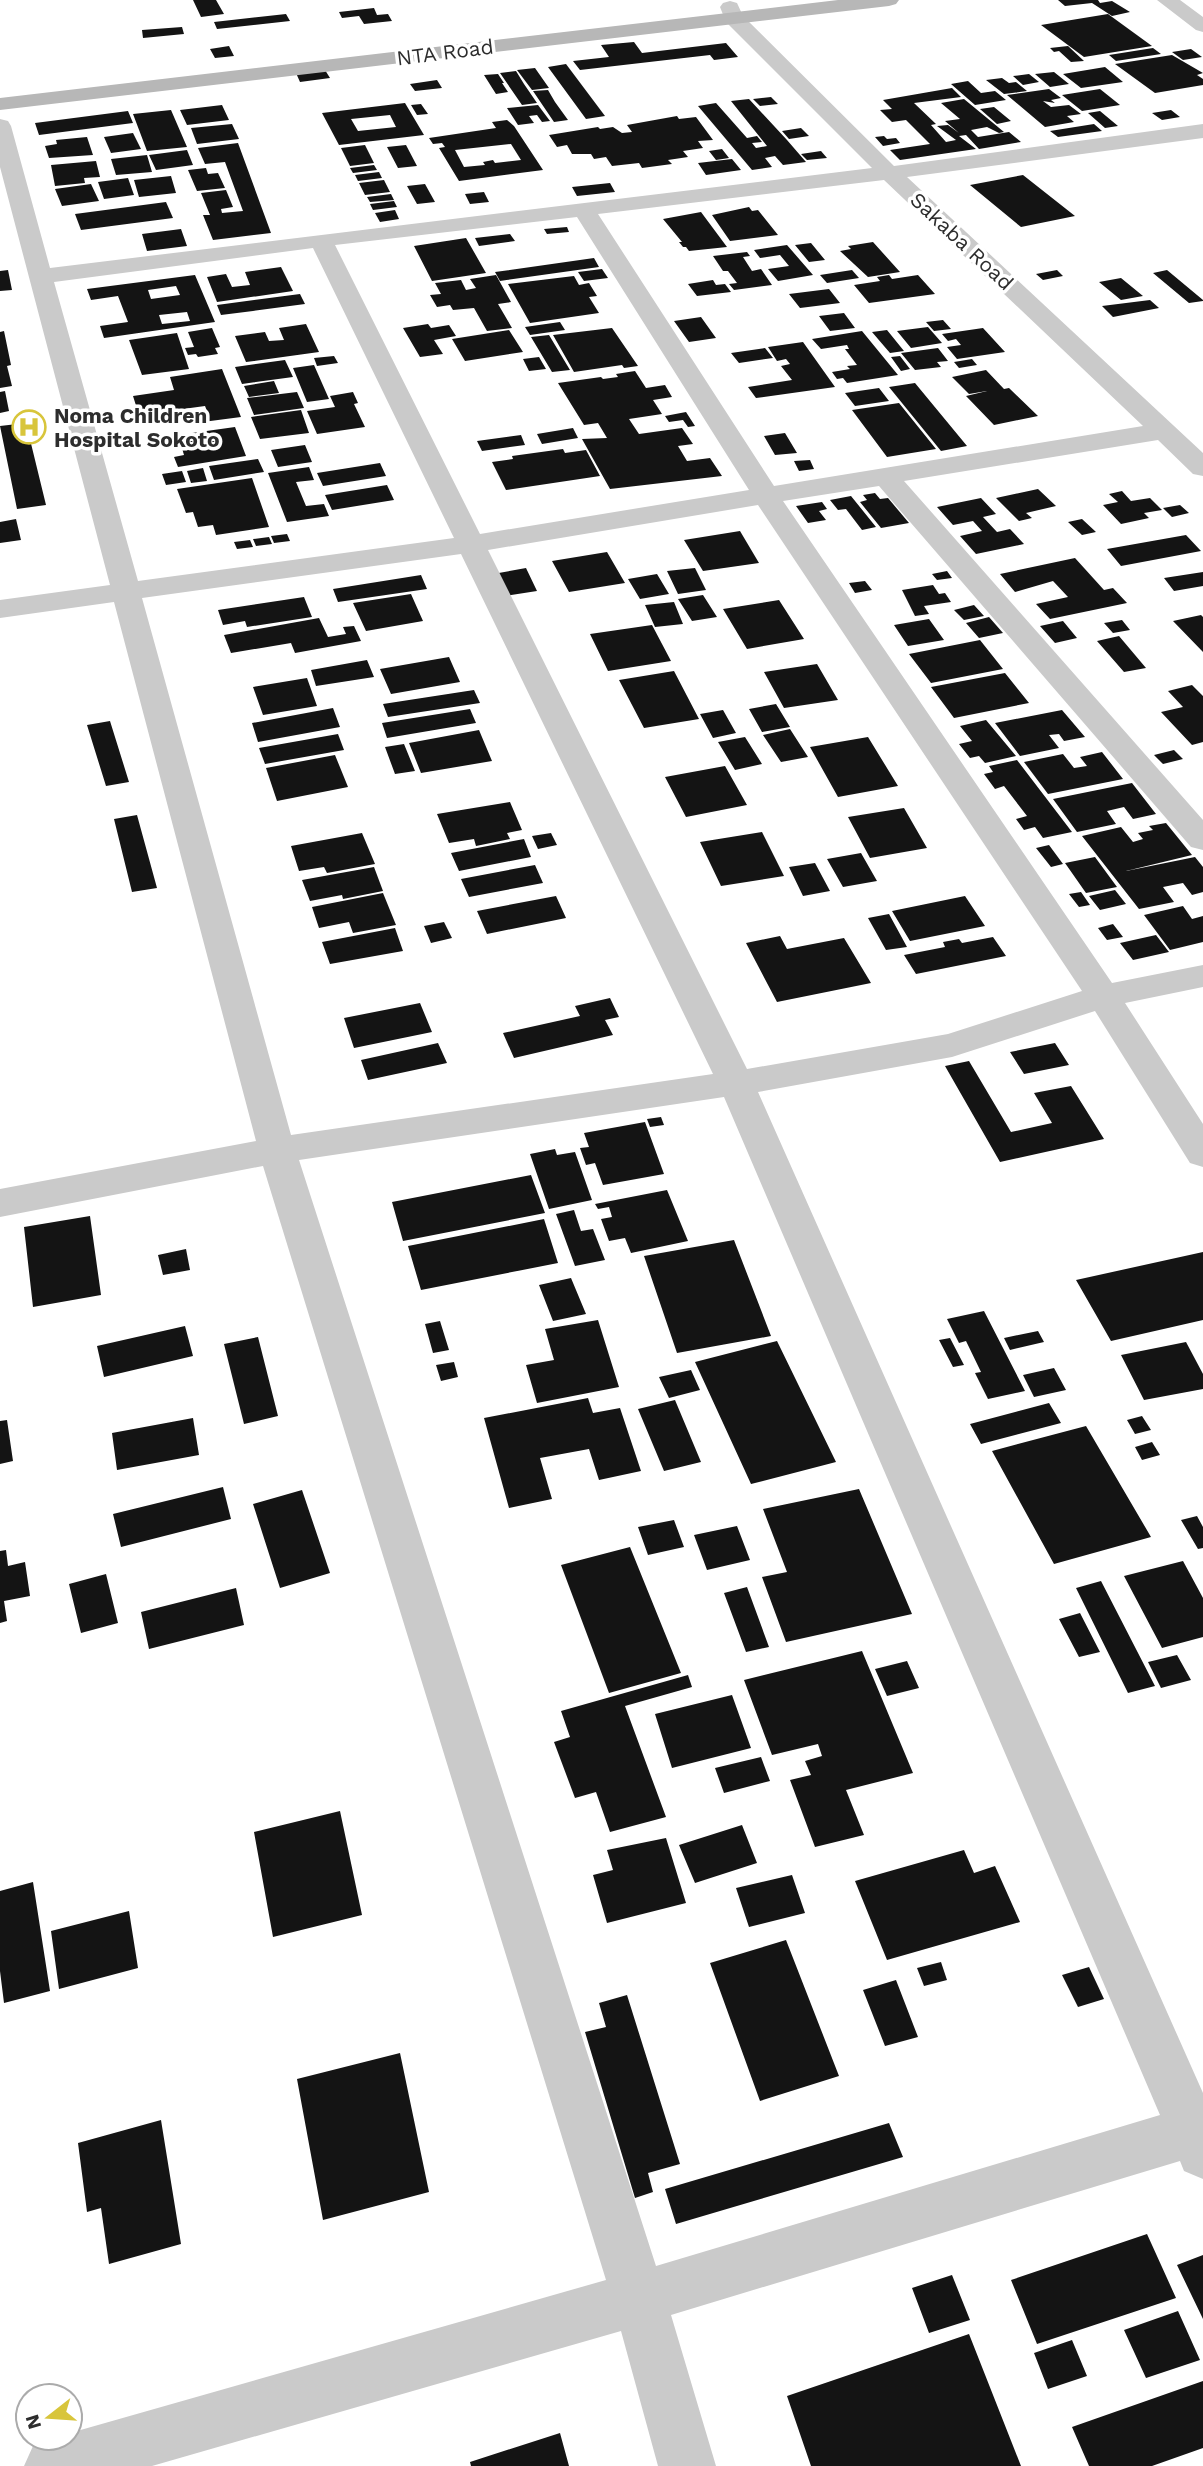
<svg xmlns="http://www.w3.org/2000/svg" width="1203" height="2466" font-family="'Work Sans',sans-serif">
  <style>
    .building { fill: #141414; fill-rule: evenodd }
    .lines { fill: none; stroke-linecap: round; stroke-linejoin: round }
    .street { fill: #cacaca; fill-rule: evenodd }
    .secondary { fill: #b7b7b7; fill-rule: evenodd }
    .labels { text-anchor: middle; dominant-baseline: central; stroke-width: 7; stroke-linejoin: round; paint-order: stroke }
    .far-street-label { font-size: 21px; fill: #2d2d2d; stroke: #fff }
    .far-poi-label { font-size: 21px; font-weight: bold; fill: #2d2d2d; stroke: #fff; text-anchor: start }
  </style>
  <rect width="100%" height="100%" fill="#fff"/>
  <!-- building -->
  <path class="building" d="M193,0H216L224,14L201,17Z
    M1058,0H1098L1100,3L1112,1L1130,12L1112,16L1092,3L1065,6Z
    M374,8L377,15L388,14L392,21L364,24L359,16L342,18L339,12Z
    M286,14L290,21L217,29L214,22Z
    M1108,14L1152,46L1084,57L1041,25Z
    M182,27L184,34L143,38L142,30Z
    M634,42L642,53L726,43L738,57L714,60L710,55L580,70L573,61L609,57L601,45Z
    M229,46L234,56L215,58L210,49Z
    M1068,46L1084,61L1071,62L1059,51L1054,52L1050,48Z
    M1153,48L1161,54L1116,61L1109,55Z
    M1191,49L1202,57L1183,60L1172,52Z
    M1172,55L1203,73L1197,75L1203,79V85L1155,93L1115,64Z
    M566,64L605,116L586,119L548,67Z
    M1105,67L1123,82L1081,88L1063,74Z
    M535,68L549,88L532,90L517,70Z
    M325,70L330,78L300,82L296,73Z
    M516,71L524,84L537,103L522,105L500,73Z
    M1054,72L1069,84L1050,87L1035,74Z
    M498,74L504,83H502L508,92L496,94L484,75Z
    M1029,74L1039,82L1023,85L1013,76Z
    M1002,78L1009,83L1016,82L1027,91L1004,94L986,80Z
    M437,80L442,88L415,91L410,84Z
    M968,81L981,93L995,91L1006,100L975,105L951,84Z
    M952,88L961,97L914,103L936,124L931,125L946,142L956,140L937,126L948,125L959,133L945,121L960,119L941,103L964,99L1004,132L999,133L987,127L971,130L978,137L1009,132L1021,142L979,149L966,135L959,136L976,149L900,160L890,150L930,144L906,120L892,122L880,110L892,109L883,100Z
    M1049,89L1061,98L1051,100L1055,103L1043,101L1051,107L1069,105L1081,114L1067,116L1074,122L1045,127L1007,95Z
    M1100,89L1120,105L1082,111L1062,95Z
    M548,90L555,102L568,120L554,122L533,91Z
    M771,97L778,104L760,106L753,99Z
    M749,99L787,140L806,162L783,165L775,156L765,158L772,167L752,170L698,106L716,103L747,138L757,136L762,142L752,143L756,148L767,146L731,101Z
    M405,103L424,135L339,145L322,113ZM390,115L396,127L358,131L351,119Z
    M421,104L428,114L417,115L411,105Z
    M222,105L229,120L187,125L180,110Z
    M538,105L550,121L542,122L537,115L529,116L534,123L518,125L507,108Z
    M994,107L1011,121L997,124L980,109Z
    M171,110L187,147L147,151L133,114Z
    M1171,110L1180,117L1162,120L1152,113Z
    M128,111L133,123L39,135L35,123Z
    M1100,111L1118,126L1105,128L1088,113Z
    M677,116L679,119L696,117L713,140L698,141L703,148L683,151L688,157L668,160L672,164L642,168L639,163L612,166L606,157L594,159L591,154H572L567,145L557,147L549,135L598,127L600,129L613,127L622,133L632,132L627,125Z
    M507,120L514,126L543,170L459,181L439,148L445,147L442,143L433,144L429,138L496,128L492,122ZM511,144L521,160L495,163L493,160L483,162L485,165L464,167L455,150Z
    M232,124L239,139L197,144L191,128Z
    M1094,124L1102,131L1058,137L1050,131Z
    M801,128L809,136L789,139L782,131Z
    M133,133L141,149L111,153L104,137Z
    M884,136L887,139L896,138L900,143L883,146L875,137Z
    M87,137L93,155L49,158L45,146L57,144L56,140Z
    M238,143L271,233L213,240L203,215H210L201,193L226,190L233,207L221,209L222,213L243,211L225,162L205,164L198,148Z
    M365,145L374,163L350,166L341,148Z
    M406,145L417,166L398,168L387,147Z
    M722,149L729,158L716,160L709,151Z
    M187,150L193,165L156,170L149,155Z
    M821,151L827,158L807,160L801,154Z
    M147,155L152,172L116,175L111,159Z
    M732,159L741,170L706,175L698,163Z
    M96,161L100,177L84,178L85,183L55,186L51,165Z
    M374,165L377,170L353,173L350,168Z
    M206,168L208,174L218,173L225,188L197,191L188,170Z
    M379,172L382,178L358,181L355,175Z
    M1023,175L1075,216L1021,227L970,185Z
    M171,176L176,193L139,197L134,180Z
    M128,178L134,195L104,199L98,182Z
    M384,180L390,192L365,195L359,183Z
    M610,183L615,192L577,196L572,187Z
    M91,184L99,201L62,206L55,189Z
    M425,184L435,202L417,204L407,186Z
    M484,192L489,202L470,204L465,194Z
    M391,194L394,200L370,202L367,197Z
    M394,201L397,207L373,210L370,204Z
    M166,202L173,218L81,230L75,214Z
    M749,207L752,211L758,210L778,235L730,241L712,215Z
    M395,210L399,219L380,222L375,213Z
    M701,212L727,247L689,251L686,247H683L679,242H682L663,219Z
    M567,227L569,232L547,234L544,229Z
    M181,229L187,246L147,251L142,234Z
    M510,234L515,241L479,246L475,238Z
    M466,238L486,273L432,281L414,246Z
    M873,242L900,272L868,277L840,251L851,249L848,246Z
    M811,243L825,260L809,262L795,245Z
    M787,245L813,275L778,281L768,269L789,266L780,255L760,258L754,250Z
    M747,252L750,256L743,257L752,271L761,269L772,285L734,290L729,284L737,283L728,271H723L713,256Z
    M594,258L599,267L500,281L495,272Z
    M281,267L293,291L217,302L207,277L226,274L232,287L250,285L245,272Z
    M602,269L608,278L584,281L578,272Z
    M8,270L12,290L0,291V271Z
    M852,270L859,278L827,283L820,275Z
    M1057,270L1063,276L1043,280L1036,274Z
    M1167,270L1203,300V301L1189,303L1153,273Z
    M195,275L215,322L104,338L100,326L128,322L118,296L91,300L87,289ZM176,286L180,295L151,299L148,290ZM187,312L190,321L162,324L159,315Z
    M496,275L511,302L498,304L512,328L487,331L474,308L453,310L450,305L437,307L430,295L441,294L435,283L461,280L466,290L476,288L470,279Z
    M889,275L892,279L918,275L935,294L869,303L854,285L880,281L877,277Z
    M574,276L579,285L589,283L597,296L589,297L599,313L530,323L508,284Z
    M1121,278L1143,296L1121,300L1099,282Z
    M713,280L716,285L725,284L731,292L697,296L688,284Z
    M829,289L840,303L800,308L789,294Z
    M300,294L305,304L253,311L221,315L217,305Z
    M1150,300L1159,308L1113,317L1102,306Z
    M844,313L855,328L830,331L819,316Z
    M701,317L716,338L689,342L674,321Z
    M943,320L951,329L934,331L926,322Z
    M560,322L565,330L530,335L525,327Z
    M306,324L319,352L246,362L235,336L265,332L269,341L284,340L279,328Z
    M428,324L431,328L449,325L456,336L434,340L443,354L420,357L403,328Z
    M928,327L942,343L911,348L897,331Z
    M212,328L220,347L215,348L218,354L198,357L196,354L188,355L185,348L194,347L188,332Z
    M612,328L638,366L624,368L622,365L574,372L553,335Z
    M983,328L1005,352L957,359L947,347L961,345L956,339L948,341L942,334Z
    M509,330L523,352L465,361L452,339Z
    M887,330L904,351L890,353L872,332Z
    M4,331L11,365L7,366L12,386L0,388V332Z
    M862,331L898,375L847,383L843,378L837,379L832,372L850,369L847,366L857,365L845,349H849L847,345L821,349L812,339Z
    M177,333L189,369L142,375L129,340Z
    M549,335L570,370L552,372L531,337Z
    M803,342L835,387L756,398L748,387L792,380L781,366L790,364L786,359L777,361L768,347Z
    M765,348L773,358L739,363L731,353Z
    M938,348L948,361L937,362L941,367L915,370L901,353Z
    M334,356L338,363L317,366L314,358Z
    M900,356L910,369L901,371L891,357Z
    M539,357L546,369L529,371L523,359Z
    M972,359L977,365L959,368L954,362Z
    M285,360L293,377L242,384L235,367Z
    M314,365L329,399L307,402L293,368Z
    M222,369L241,417L195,423L192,414L207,411L205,406L139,415L133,396L174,390L170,377Z
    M986,370L1004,389L1009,388L1038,416L994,425L966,396L987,391L969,394L952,377Z
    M635,371L646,388L665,385L672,397L653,400L662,414L629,419L639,434L682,428L693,444L678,446L687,461L710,458L722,476L610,489L582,439L607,438L598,423L584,425L558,383L601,377L603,379L618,377L616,374Z
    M274,381L279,393L249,397L244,386Z
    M915,383L967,446L941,451L889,387Z
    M879,388L889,401L855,406L845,393Z
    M5,391L9,411L0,413V392Z
    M297,392L304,408L254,415L247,398Z
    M353,392L358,403L354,404L365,427L317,434L307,411L335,407L330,396Z
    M899,403L936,449L887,457L852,410Z
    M301,410L309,433L260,439L251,417Z
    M686,412L695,426L688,427L683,420L669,422L665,416Z
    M26,423L46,505L17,509L0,426Z
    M235,427L246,456L178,467L174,457L184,455L178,435Z
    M573,428L578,438L542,444L537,434Z
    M785,433L797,453L775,455L764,436Z
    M521,435L525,445L482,451L477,441Z
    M305,445L312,462L278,467L271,450Z
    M563,449L565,453L586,450L600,476L506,490L492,462L513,459L512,456Z
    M258,459L264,472L214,480L209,466Z
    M810,460L814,469L799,471L794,461Z
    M380,463L386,476L323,486L317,473Z
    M309,467L314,480L296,482L306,506L324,504L329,516L287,522L268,473Z
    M203,468L207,481L191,483L187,471Z
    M182,471L186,482L166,485L162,474Z
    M252,478L269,527L216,535L213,525L198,527L193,512L186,513L177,489Z
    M387,485L394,500L332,510L325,495Z
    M1038,489L1056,506L1026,513L1032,518L1019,521L996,498Z
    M1122,491L1131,501L1150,498L1162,510L1144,513L1149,518L1121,524L1103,505L1118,502L1109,494Z
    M875,493L880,499L888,498L909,523L881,528L860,502L867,500L863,495Z
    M851,496L876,527L862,530L846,509L838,510L830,500Z
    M981,498L996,514L983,517L997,532L1010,529L1024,544L976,554L960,536L982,531L973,521L953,525L937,507Z
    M822,502L827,509L819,511L826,520L808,523L796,506Z
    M1180,505L1189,513L1172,517L1163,508Z
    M16,519L21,540L0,543V522Z
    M1082,519L1096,532L1082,535L1068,522Z
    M740,531L759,563L703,571L684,540Z
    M287,534L290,541L274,543L271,536Z
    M1186,535L1201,551L1121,566L1107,549Z
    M269,537L272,544L256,546L253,539Z
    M250,540L253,547L237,549L234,542Z
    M607,552L625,583L569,592L552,561Z
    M1075,558L1104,590L1113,588L1127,603L1050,619L1036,604L1068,597L1053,581L1015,592L1000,574Z
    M526,568L537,591L504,596L493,574Z
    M695,568L706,590L678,594L667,571Z
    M947,571L952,578L937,580L932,574Z
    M1203,572V586L1174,591L1164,578Z
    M657,574L669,594L640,599L628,579Z
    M421,575L427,589L338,602L333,589Z
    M865,581L872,590L855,593L849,583Z
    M933,585L939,594L945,593L951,602L924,606L929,614L915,616L902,590Z
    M411,594L423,621L366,631L353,603Z
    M703,595L717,617L692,621L678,599Z
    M304,597L312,617L247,627L245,621L223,625L218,610Z
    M779,600L804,639L747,649L723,609Z
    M674,602L683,624L655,627L645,605Z
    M974,605L984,616L964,620L954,610Z
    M1201,615L1203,617V652L1173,621Z
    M989,617L1003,633L979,638L966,623Z
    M319,618L328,637L346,634L343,627L354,626L361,641L295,653L291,643L231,653L224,635Z
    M929,619L944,640L908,646L894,625Z
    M1122,620L1130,630L1113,633L1104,623Z
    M1063,621L1077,638L1055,643L1040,626Z
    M652,625L671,661L608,671L590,634Z
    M1119,636L1146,668L1124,672L1097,641Z
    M980,640L1003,669L931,683L909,654Z
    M449,657L460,682L391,694L380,669Z
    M367,660L374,677L316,686L311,670Z
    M817,664L838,700L784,708L764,672Z
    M674,671L699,719L644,728L619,680Z
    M1005,673L1029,703L954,718L931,687Z
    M307,678L317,706L263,715L253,687Z
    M1192,685L1203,696V742L1192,745L1161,712L1183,707L1168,691Z
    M474,690L480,703L388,717L383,704Z
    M776,704L790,727L762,732L749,709Z
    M333,708L340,727L258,742L252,723Z
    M470,709L476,723L387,738L382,723Z
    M723,710L736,733L713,738L700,714Z
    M1062,710L1085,737L1064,741L1059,734L1049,735L1059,748L1020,756L995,723Z
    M986,720L1016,756L985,763L979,756L970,758L959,744L972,741L960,726Z
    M110,721L129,782L106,786L87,725Z
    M790,729L808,757L781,762L763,735Z
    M479,730L492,761L421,773L409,743Z
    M338,734L344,750L265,764L259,748Z
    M745,737L762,764L735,770L718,742Z
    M868,737L898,786L838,797L810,747Z
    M404,744L415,771L395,774L385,747Z
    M1174,750L1183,759L1163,764L1154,755Z
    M1102,752L1123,779L1048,794L1024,762L1063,754L1074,768L1087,766L1080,757Z
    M335,755L348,787L277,801L266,768Z
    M1017,760L1072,832L1043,838L1035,827L1024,830L1016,819L1027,816L1004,786L995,789L984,774L993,772L989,766Z
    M725,766L747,805L686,817L665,777Z
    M1132,783L1156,814L1133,819L1124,807L1107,811L1116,824L1077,832L1053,799Z
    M510,802L522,830L507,833L510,839L476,846L474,839L449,843L437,814Z
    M904,808L927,848L870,858L848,817Z
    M137,815L157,888L132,892L114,819Z
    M1166,823L1192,855L1126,871L1195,857L1203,867V892L1192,895L1183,883L1163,887L1174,902L1139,909L1082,836L1121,827L1133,842L1143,839L1138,833L1153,830L1149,826Z
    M762,832L784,876L721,886L700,842Z
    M362,833L375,864L327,873L324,867L299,871L291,846Z
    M551,833L557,845L538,849L532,836Z
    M524,839L531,857L459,871L451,853Z
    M1049,845L1063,864L1051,867L1036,848Z
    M861,853L877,881L843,887L827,859Z
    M1095,857L1117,887L1086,893L1065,863Z
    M815,863L830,891L803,896L789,867Z
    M535,865L543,883L469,897L461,879Z
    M374,867L383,891L343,899L342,895L310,901L302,880Z
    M1115,890L1126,904L1100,910L1089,896Z
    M1081,892L1090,905L1079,907L1069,894Z
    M383,893L396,925L353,933L349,922L319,928L312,907Z
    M556,896L566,918L487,934L477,911Z
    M965,896L985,926L910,941L892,911Z
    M1183,906L1192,919L1203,916V942L1170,950L1144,915Z
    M889,914L907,947L886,950L868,918Z
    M444,922L452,938L431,943L424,926Z
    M1113,924L1123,937L1107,940L1098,928Z
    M395,928L403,951L330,964L322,942Z
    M1156,935L1169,952L1133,960L1120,943Z
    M780,936L787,949L844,938L871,983L777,1002L746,943Z
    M993,937L1006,956L916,974L904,955L945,947L943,942L959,939L962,943Z
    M610,998L619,1017L605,1020L613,1035L514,1058L503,1033L580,1016L575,1006Z
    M420,1003L432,1032L354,1048L344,1018Z
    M438,1043L447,1063L368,1080L361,1060Z
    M1055,1043L1069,1065L1024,1074L1010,1052Z
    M969,1061L1011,1132L1052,1123L1034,1093L1071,1086L1104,1139L1000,1162L945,1066Z
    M661,1117L664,1125L650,1127L647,1119Z
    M645,1122L664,1174L603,1185L595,1163L586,1165L580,1148L589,1147L584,1133Z
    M555,1149L557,1155L575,1152L592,1200L549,1209L530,1154Z
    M531,1175L545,1213L403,1241L392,1202Z
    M667,1190L688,1241L631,1253L625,1238L609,1241L601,1219L612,1217L609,1207L598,1209L595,1204Z
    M574,1210L581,1231L593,1229L605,1260L575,1266L556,1214Z
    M90,1216L101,1295L33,1307L24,1227Z
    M544,1219L558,1263L421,1290L408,1246Z
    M734,1240L771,1336L677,1353L644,1256Z
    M186,1249L190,1270L163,1275L158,1255Z
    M1203,1252V1320L1111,1341L1076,1280Z
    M571,1278L586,1314L553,1321L539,1285Z
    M984,1311L1025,1391L988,1399L975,1373L981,1372L966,1341L959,1343L947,1319Z
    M598,1320L619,1387L537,1403L526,1365L554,1360L545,1329Z
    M440,1321L449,1350L433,1353L425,1324Z
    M185,1326L193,1356L104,1377L97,1346Z
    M1038,1331L1044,1342L1010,1350L1004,1338Z
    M258,1337L278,1416L244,1424L224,1344Z
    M950,1338L964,1365L953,1367L939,1340Z
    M777,1341L836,1462L751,1484L695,1362Z
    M1186,1342L1203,1374V1389L1144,1400L1121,1355Z
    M454,1362L458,1377L441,1381L436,1365Z
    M1054,1368L1066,1390L1034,1397L1023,1375Z
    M691,1370L700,1390L669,1398L659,1377Z
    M588,1398L593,1413L620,1408L641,1471L599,1480L589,1449L540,1458L552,1499L509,1508L484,1418Z
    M675,1400L701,1462L664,1471L638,1409Z
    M1049,1403L1061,1423L981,1444L970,1424Z
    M1142,1416L1151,1430L1135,1434L1127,1420Z
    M193,1418L199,1455L117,1470L112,1433Z
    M7,1420L13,1461L0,1464V1421Z
    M1086,1426L1151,1537L1054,1564L992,1451Z
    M1152,1442L1160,1455L1142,1460L1135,1447Z
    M223,1487L231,1519L121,1547L113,1514Z
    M859,1489L912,1614L786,1642L762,1577L787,1572L763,1509Z
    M302,1490L330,1573L280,1588L253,1504Z
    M1197,1516L1203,1527V1548L1198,1549L1181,1520Z
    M674,1520L684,1547L648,1555L638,1527Z
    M737,1526L750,1560L707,1570L694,1535Z
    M630,1547L681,1673L609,1693L561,1565Z
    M6,1550L8,1566L25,1562L30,1596L4,1601L7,1621L0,1623V1551Z
    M1183,1561L1203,1598V1637L1162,1648L1124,1576Z
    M106,1574L118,1623L81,1633L69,1584Z
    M1101,1581L1155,1686L1128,1693L1076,1588Z
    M747,1587L769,1647L746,1652L724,1593Z
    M236,1588L244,1625L149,1649L141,1612Z
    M1080,1613L1100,1652L1079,1657L1059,1619Z
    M862,1651L913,1773L846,1790L864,1835L815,1847L790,1780L811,1775L805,1761L822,1756L818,1744L772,1755L744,1680Z
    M1177,1655L1191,1680L1161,1688L1148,1662Z
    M907,1661L919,1688L887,1696L875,1669Z
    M688,1675L692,1687L625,1706L666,1817L610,1832L596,1792L575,1798L554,1742L570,1737L561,1711Z
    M732,1695L751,1748L672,1768L655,1714Z
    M761,1757L770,1781L724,1793L715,1768Z
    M340,1811L362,1915L273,1937L254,1832Z
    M742,1825L757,1863L695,1883L679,1845Z
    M666,1838L686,1903L607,1923L593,1875L613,1870L607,1850Z
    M964,1850L974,1873L995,1866L1020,1922L887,1960L855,1881Z
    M792,1875L805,1913L749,1927L736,1888Z
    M33,1882L50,1991L4,2003L0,1971V1891Z
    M129,1911L138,1968L59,1989L51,1931Z
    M786,1940L839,2076L760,2101L710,1963Z
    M941,1962L947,1980L924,1986L917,1968Z
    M1089,1967L1104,1999L1078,2007L1062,1975Z
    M896,1980L918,2037L885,2046L863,1990Z
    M627,1995L680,2164L648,2173L653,2192L635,2198L585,2032L606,2027L599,2003Z
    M400,2053L429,2192L323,2220L297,2079Z
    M161,2120L181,2244L109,2264L101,2208L87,2212L78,2143Z
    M889,2123L903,2157L676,2224L665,2189Z
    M1147,2234L1176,2298L1037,2344L1011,2280Z
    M1203,2255V2319L1177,2265Z
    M952,2275L970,2320L929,2333L912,2288Z
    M1178,2311L1200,2360L1146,2378L1124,2330Z
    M969,2334L1021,2466H811L787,2396Z
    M1072,2340L1087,2376L1048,2389L1034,2353Z
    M1203,2381V2448L1152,2466H1089L1072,2427Z
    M560,2433L569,2466H471L470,2462Z"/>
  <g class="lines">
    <!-- street -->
    <path class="street" d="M1157,0H1180L1203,17V32L1196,30Z
      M730,1L737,3L743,16L894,166L1203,124V138L907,177L1203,453V476L1193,474L1158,440L904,481L1203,820V850L1191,847L879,486L783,501L1112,983L1203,965V987L1125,1003L1203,1124V1167L1190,1163L1095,1011L952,1057L758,1092L1203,2093V2179L1184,2171L1180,2161L671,2315L716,2466H658L621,2331L152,2466H24L33,2446L52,2438H70V2433L606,2280L263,1166L0,1217V1189L256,1141L114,602L0,618V600L110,585L0,167V119L8,121L11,126L50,268L872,168L726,22L720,7L723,3ZM884,180L1143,426L774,486L598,214ZM577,217L749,490L480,534L335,245ZM313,248L454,538L138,581L54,282ZM758,505L1082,991L948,1034L747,1069L488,550ZM461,554L713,1074L291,1135L142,598ZM724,1097L1160,2115L656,2266L299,1160Z"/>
    <!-- secondary -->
    <path class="secondary" d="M838,0H899L896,4L889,6L0,110V98Z"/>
  </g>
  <!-- icons -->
  <defs>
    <symbol id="hospital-ring" viewBox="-11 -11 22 22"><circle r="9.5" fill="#fff" stroke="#d8c53b" stroke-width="1.5"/><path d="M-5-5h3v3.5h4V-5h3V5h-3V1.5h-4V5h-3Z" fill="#d8c53b"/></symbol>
  </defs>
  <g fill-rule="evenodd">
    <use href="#hospital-ring" x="10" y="408" width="38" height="38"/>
  </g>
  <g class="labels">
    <!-- far-street labels -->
    <g class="far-street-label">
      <text transform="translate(445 52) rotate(-7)">NTA Road</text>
      <text transform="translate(962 241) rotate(43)">Sakaba Road</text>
    </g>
    <!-- far-poi labels -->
    <g class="far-poi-label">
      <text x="54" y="415">Noma Children<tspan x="54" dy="24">Hospital Sokoto</tspan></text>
    </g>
  </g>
  <!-- north arrow -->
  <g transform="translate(49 2417) rotate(253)"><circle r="33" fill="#ffffff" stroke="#ababab" stroke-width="2"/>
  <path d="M0-5L12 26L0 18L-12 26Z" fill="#d8c53b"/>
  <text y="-10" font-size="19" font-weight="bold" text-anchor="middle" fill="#2d2d2d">N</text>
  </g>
</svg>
